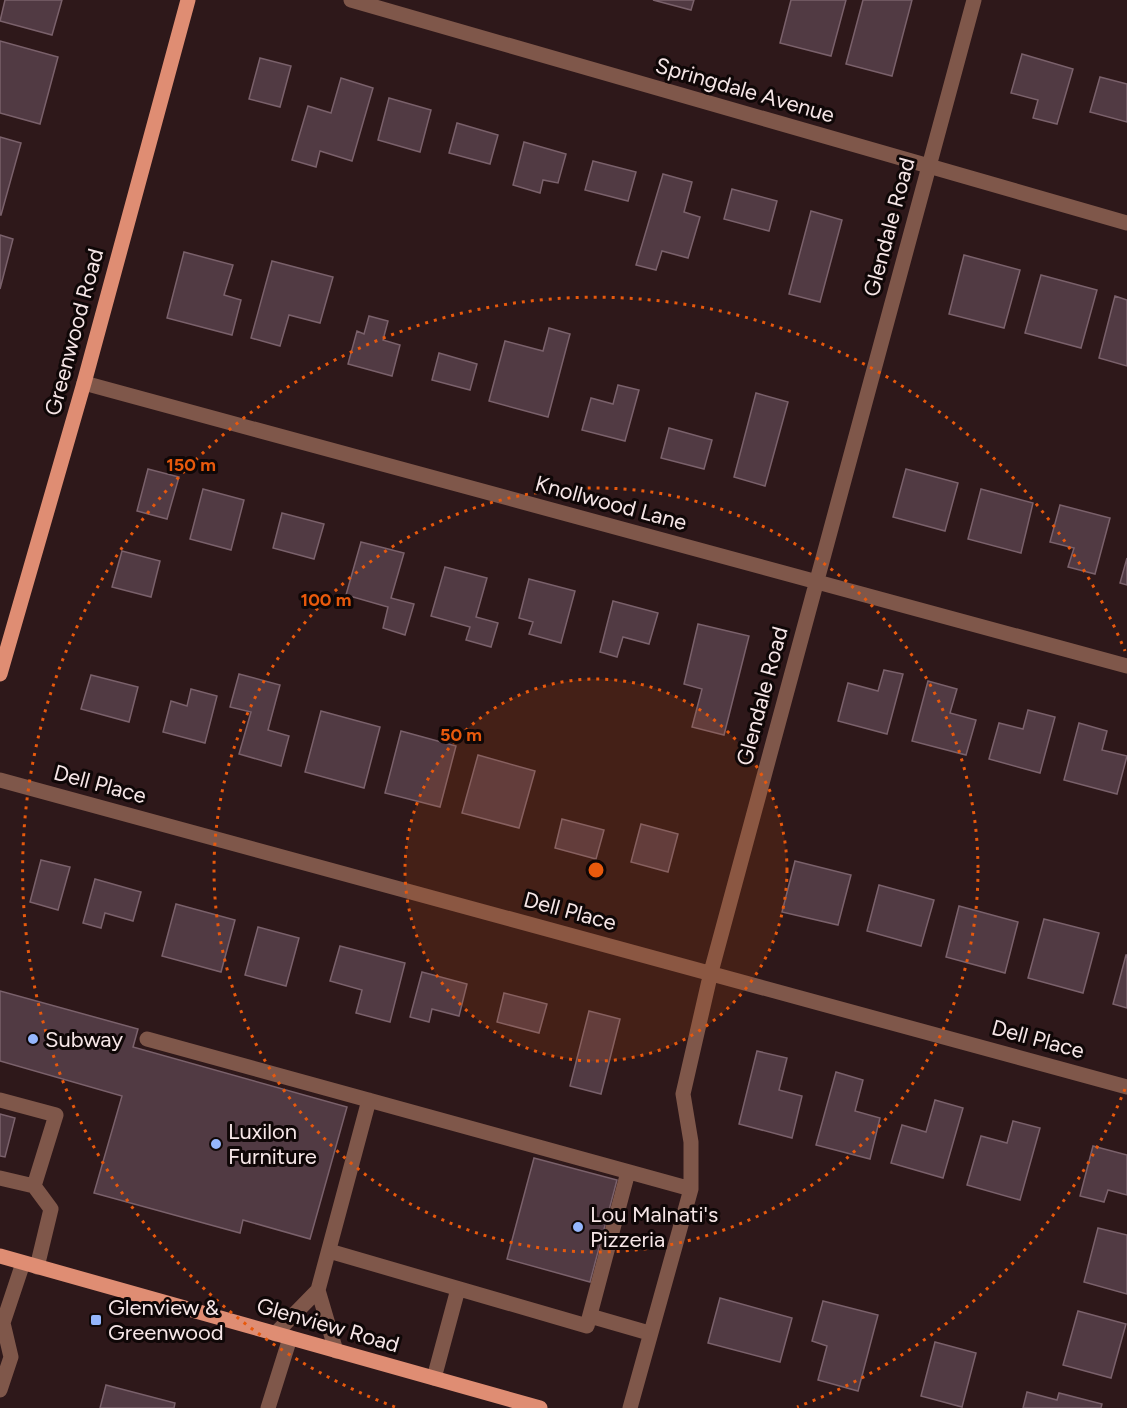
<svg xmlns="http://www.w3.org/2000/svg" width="1127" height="1408" font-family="Figtree,sans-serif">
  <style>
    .building { fill: #513a43; stroke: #7a616b; stroke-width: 1.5 }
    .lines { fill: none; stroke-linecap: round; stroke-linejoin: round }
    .minor { stroke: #7f574a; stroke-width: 15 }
    .major { stroke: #df8d73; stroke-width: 15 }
    .ring { fill: none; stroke: #e8590c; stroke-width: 3; stroke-dasharray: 3 6 }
    .poi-dot { fill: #95b6fd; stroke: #0f0707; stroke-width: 2 }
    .labels { text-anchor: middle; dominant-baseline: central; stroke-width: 6; stroke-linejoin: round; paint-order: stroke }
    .street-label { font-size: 22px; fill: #f6e6e7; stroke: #0f0707 }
    .poi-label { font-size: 22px; fill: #f6e6e7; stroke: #0f0707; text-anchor: start }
    .centre { fill: #e8590c; stroke: #0f0707; stroke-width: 3 }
    .ring-label { font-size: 18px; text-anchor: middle; font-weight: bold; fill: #e8590c; stroke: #0f0707; stroke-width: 6; stroke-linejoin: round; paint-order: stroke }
  </style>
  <rect width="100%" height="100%" fill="#2e181a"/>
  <!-- building -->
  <path class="building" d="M5,0H62L52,35L0,21Z
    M653,0H694L691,10Z
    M791,0H846L831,56L780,43Z
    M863,0H912L892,76L846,64Z
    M0,41L58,57L40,124L0,113Z
    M1022,54L1073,69L1057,124L1033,118L1038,100L1011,93Z
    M260,58L291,66L280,107L249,99Z
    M1100,77L1127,84V122L1090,112Z
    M341,78L373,88L352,161L320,151L316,167L292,160L308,106L331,113Z
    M389,98L431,110L420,152L378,140Z
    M457,123L498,135L490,164L449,153Z
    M0,137L21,143L1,215H0Z
    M524,142L566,154L558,183L543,180L540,193L513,185Z
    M593,161L636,172L628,201L585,190Z
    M663,174L692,182L684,212L700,217L688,258L662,251L656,270L636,265Z
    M732,189L777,201L769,231L724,219Z
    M811,211L842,220L820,302L789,294Z
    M0,235L13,239L0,289Z
    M184,252L233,265L224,295L241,300L232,335L167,318Z
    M964,255L1020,270L1004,328L949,314Z
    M272,261L333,277L320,323L289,315L280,346L251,338Z
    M1041,275L1097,290L1081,348L1025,333Z
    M1115,296L1127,300V366L1099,358Z
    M369,316L388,321L383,340L400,345L392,376L348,364L357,331L364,334Z
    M549,328L570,334L548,417L489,401L505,341L543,351Z
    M439,353L477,364L470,390L432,380Z
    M618,385L639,390L625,441L582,430L591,398L613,404Z
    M756,393L788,402L765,486L734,477Z
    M669,428L712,440L704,469L661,458Z
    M148,469L179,477L167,519L137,511Z
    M906,469L958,483L945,531L893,517Z
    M203,489L244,500L231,550L190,539Z
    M981,489L1033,503L1021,553L968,539Z
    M1060,505L1110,518L1095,574L1068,567L1074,548L1050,542Z
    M282,513L324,524L314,559L273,548Z
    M361,542L404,553L391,598L414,604L405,635L383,628L388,607L346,595Z
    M122,551L160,561L151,597L112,587Z
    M1127,558V585L1120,583Z
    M445,567L487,578L476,617L498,623L491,647L466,640L470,627L431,616Z
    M529,579L575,591L561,643L529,634L533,622L519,618Z
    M613,601L658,613L649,644L623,637L617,657L600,652Z
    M698,624L749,636L724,735L692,727L702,689L684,684Z
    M884,670L903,674L887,734L838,721L848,683L878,691Z
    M239,674L280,685L268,730L289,736L281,766L239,754L251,712L230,707Z
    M91,675L138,687L129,722L81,709Z
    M928,681L957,689L950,713L976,720L966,755L912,741Z
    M191,689L217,696L205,743L163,732L171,701L187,706Z
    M1028,710L1055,717L1040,773L989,759L999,723L1023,729Z
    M321,711L380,727L364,788L305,772Z
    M1079,723L1107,731L1102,750L1127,756L1117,794L1064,780Z
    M401,731L456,746L440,807L385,793Z
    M478,755L535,771L519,828L462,813Z
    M562,819L604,830L596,859L555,848Z
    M641,824L678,834L668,872L631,862Z
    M41,860L70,867L58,910L30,902Z
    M795,861L851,875L838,925L782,912Z
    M95,879L141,892L133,921L105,913L101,928L83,923Z
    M879,885L934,900L921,946L867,931Z
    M176,904L235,920L221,972L162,956Z
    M959,906L1018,922L1005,973L946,957Z
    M1044,919L1099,933L1083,993L1028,978Z
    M258,927L299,938L286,986L245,975Z
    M340,946L405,963L390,1022L356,1013L362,990L330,981Z
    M1126,955H1127V1008L1113,1004Z
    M422,972L467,984L459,1016L432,1009L429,1022L410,1017Z
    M0,991L138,1029L133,1047L347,1107L310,1239L243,1220L240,1233L94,1193L122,1096L0,1061Z
    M504,993L547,1004L539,1033L497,1022Z
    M589,1011L620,1019L601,1094L570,1086Z
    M757,1051L787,1058L779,1090L802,1096L792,1138L739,1124Z
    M836,1072L863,1080L855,1111L880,1118L870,1159L816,1145Z
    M935,1100L963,1108L943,1178L891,1163L902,1125L926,1132Z
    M0,1114L15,1118L5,1157L0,1156Z
    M1013,1121L1040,1128L1020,1200L967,1185L981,1136L1007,1143Z
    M1093,1146L1127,1155V1195L1108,1190L1104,1202L1080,1196Z
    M534,1158L617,1180L590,1282L507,1259Z
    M1098,1228L1127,1235V1294L1084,1282Z
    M720,1298L792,1318L780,1362L708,1343Z
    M823,1301L878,1315L858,1391L818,1380L827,1346L812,1341Z
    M1078,1311L1126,1324L1111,1378L1063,1365Z
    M935,1342L976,1353L962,1407L921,1396Z
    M106,1385L175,1403L174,1408H100Z
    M1027,1392L1057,1400L1059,1393L1102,1404L1101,1408H1023Z"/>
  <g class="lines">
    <!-- minor -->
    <path class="minor" d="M351,0L1127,223
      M84,383L1127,666
      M0,780L1127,1087
      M147,1039L691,1189
      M0,1100L56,1115L34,1186L51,1209L37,1267
      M0,1178L34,1186
      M329,1251L587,1326L628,1172
      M318,1290L336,1351
      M590,1316L649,1333
      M275,1334L318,1290L369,1100
      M434,1378L458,1289
      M0,1390L11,1357L3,1323L23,1263
      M268,1408L290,1338
      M630,1408L691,1189V1142L683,1094L711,972L974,0"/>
    <!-- major -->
    <path class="major" d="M0,674L84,383L188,0
      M0,1256L540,1408"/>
  </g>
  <!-- distance rings -->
  <circle cx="596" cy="870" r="191" fill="#e8590c" fill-opacity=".12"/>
  <g class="ring">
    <circle cx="596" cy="870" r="191"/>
    <circle cx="596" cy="870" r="382"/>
    <path d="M1125 1089A573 573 0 0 1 797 1407M395 1407A573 573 0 1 1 1125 651"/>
  </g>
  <!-- markers -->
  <g class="poi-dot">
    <circle cx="33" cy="1039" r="6"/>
    <circle cx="216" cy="1144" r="6"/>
    <circle cx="578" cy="1227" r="6"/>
    <rect x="90" y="1314" width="12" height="12" rx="3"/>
  </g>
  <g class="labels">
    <!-- street labels -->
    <g class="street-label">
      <text transform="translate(745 90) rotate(16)">Springdale Avenue</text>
      <text transform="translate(889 227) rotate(-75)">Glendale Road</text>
      <text transform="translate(74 332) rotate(-75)">Greenwood Road</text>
      <text transform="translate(611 503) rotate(15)">Knollwood Lane</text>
      <text transform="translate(762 696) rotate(-75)">Glendale Road</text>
      <text transform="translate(100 784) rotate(15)">Dell Place</text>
      <text transform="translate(570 911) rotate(15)">Dell Place</text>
      <text transform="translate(1038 1039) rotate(15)">Dell Place</text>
      <text transform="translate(328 1325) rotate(16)">Glenview Road</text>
    </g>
    <!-- poi labels -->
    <g class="poi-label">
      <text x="45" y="1039">Subway</text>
      <text x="228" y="1131">Luxilon<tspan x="228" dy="25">Furniture</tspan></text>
      <text x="590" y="1214">Lou Malnati's<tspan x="590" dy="25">Pizzeria</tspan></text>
      <text x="108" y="1307">Glenview &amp;<tspan x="108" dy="25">Greenwood</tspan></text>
    </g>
  </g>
  <circle cx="596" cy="870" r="9" class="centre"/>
  <g class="ring-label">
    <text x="191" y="471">150 m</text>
    <text x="326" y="606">100 m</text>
    <text x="461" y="741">50 m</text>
  </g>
</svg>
